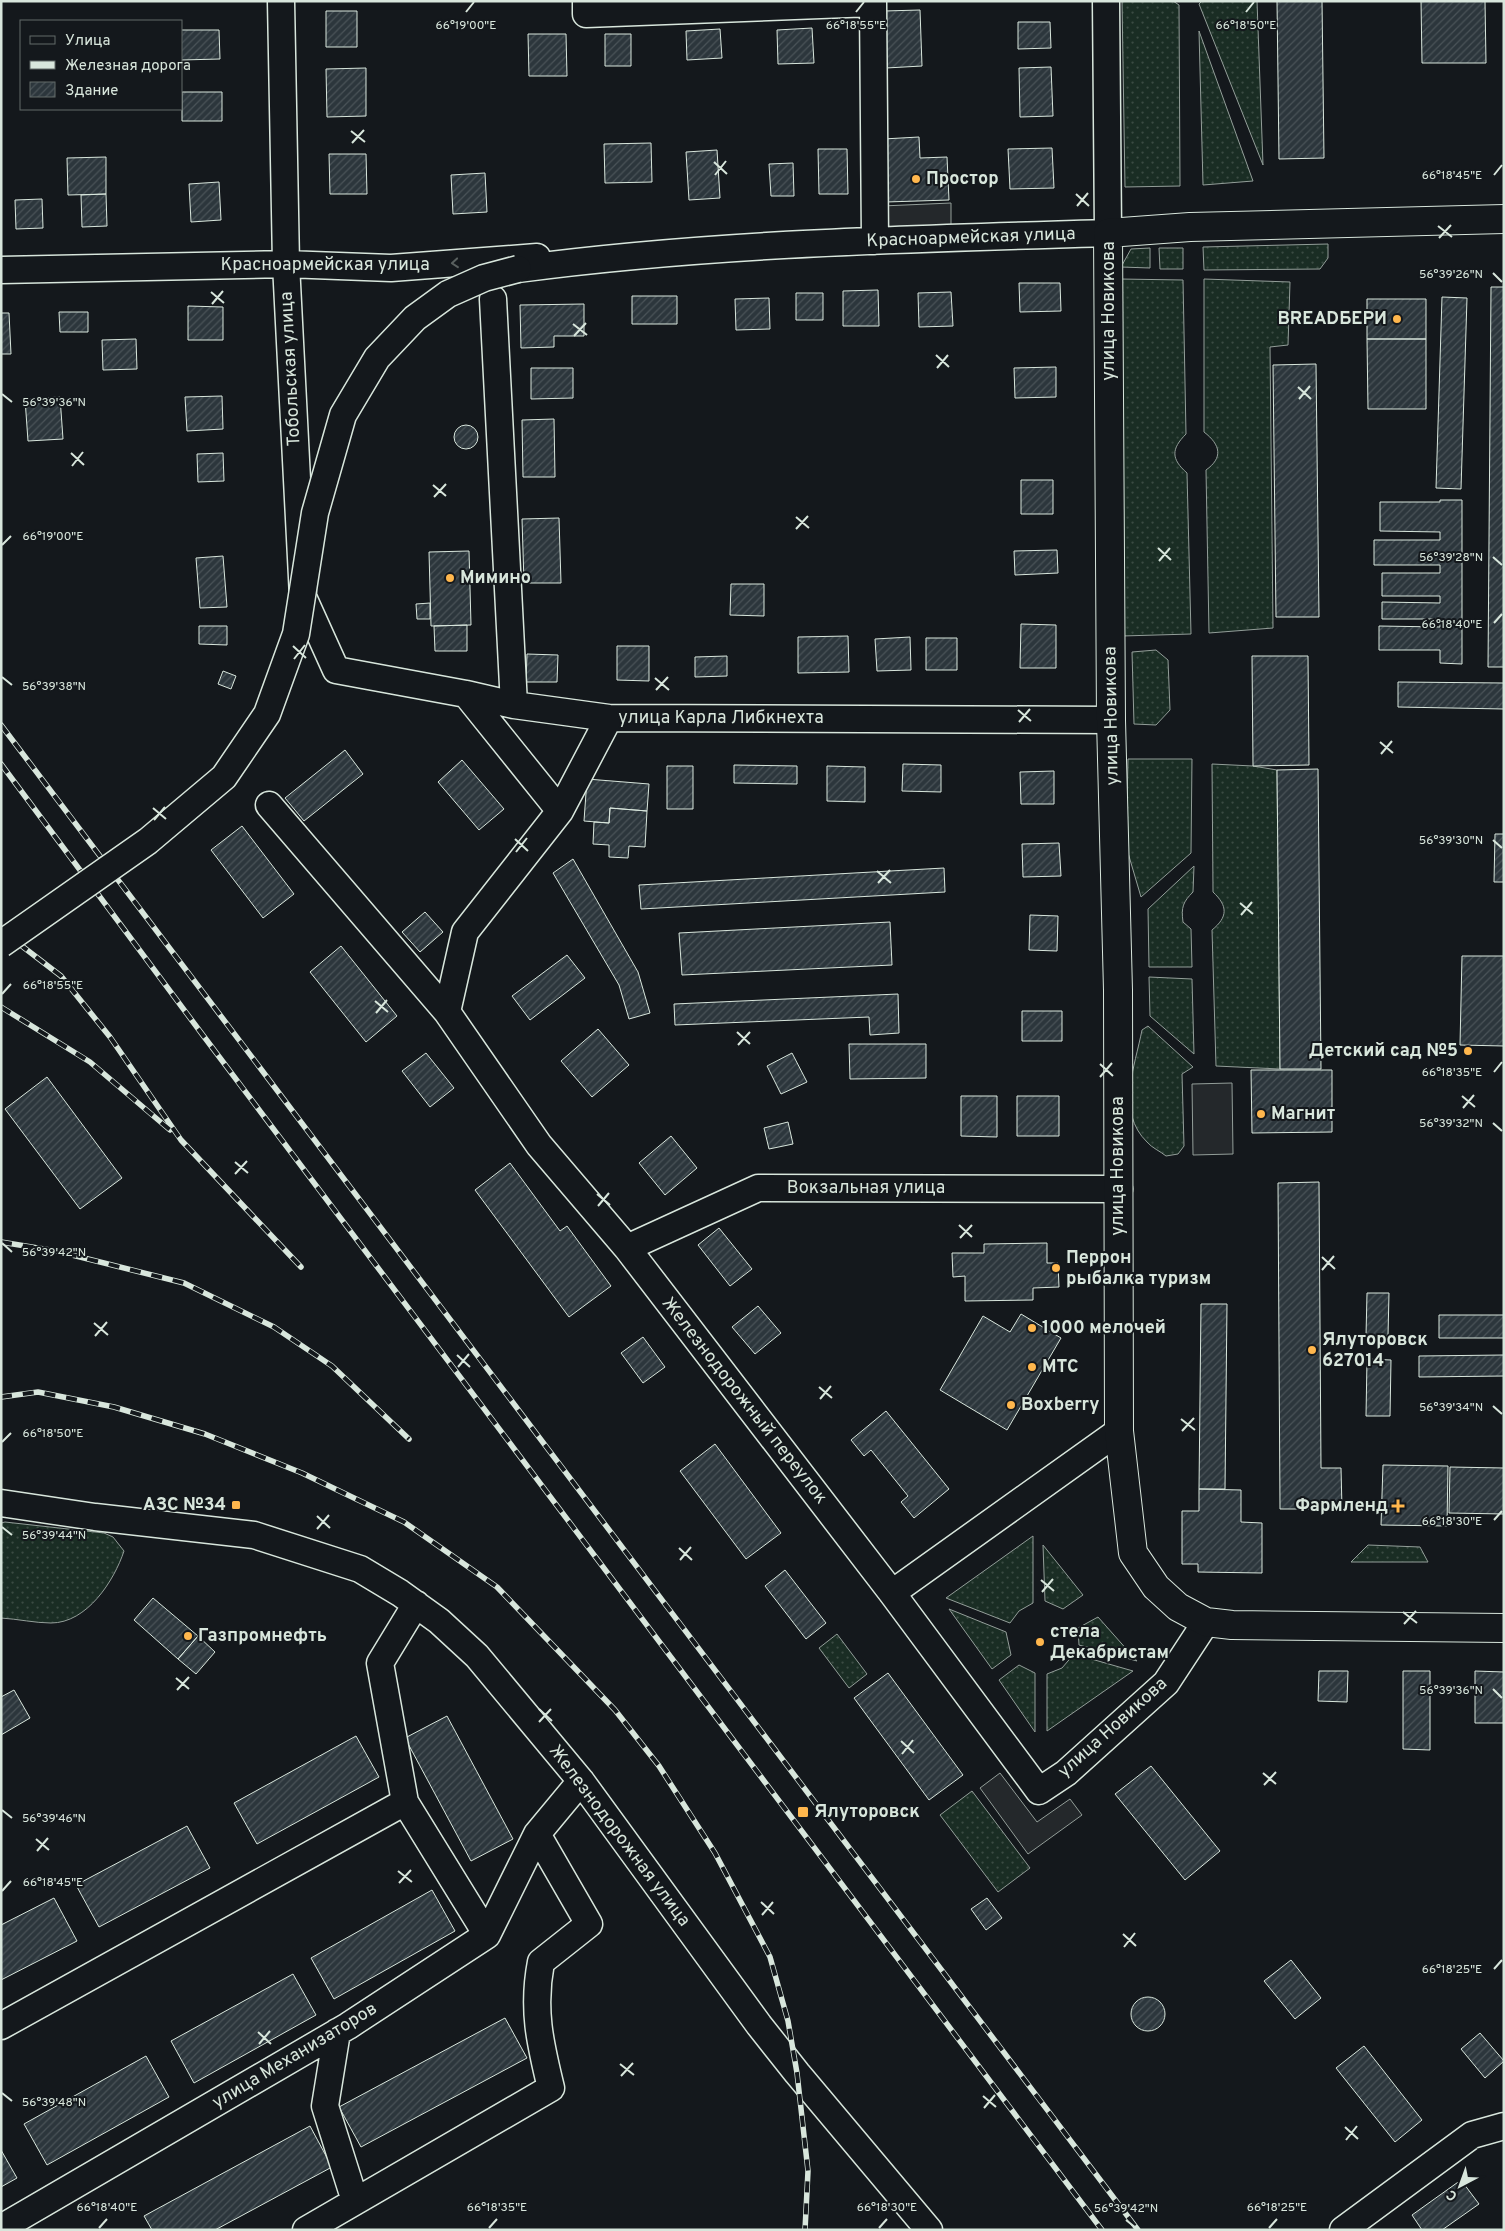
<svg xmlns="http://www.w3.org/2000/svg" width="1505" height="2231" font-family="Overpass,sans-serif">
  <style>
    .grass { fill: url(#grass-dots); stroke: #939e99 }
    .parking { fill: #24282b; stroke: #939e99 }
    .building { fill: url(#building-hatch); stroke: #d8e6dc }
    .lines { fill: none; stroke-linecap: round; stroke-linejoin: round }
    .minor-casing { stroke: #d8e6dc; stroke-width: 29 }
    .major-casing { stroke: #d8e6dc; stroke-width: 30 }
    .minor { stroke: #14181c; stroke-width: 26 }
    .major { stroke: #14181c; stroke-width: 28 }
    .rail-casing { stroke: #d8e6dc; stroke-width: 5.5 }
    .rail { stroke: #14181c; stroke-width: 4; stroke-dasharray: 11; stroke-linecap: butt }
    .minor-bridge-casing { stroke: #d8e6dc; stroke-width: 29; stroke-linecap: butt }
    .minor-bridge { stroke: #14181c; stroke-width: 26 }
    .oneway { stroke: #59605f }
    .ticks { fill: none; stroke: #d8e6dc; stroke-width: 2 }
    .poi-dot { fill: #ffb74d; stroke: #14181c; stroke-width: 2 }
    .labels { text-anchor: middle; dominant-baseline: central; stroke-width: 4; stroke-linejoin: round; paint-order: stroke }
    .poi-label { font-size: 18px; font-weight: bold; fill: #d8e6dc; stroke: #14181c; text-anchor: start }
    .street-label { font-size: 18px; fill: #d8e6dc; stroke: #14181c }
    .ticks-label { font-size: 12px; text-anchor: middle; fill: #d8e6dc; stroke: #14181c; stroke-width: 4; stroke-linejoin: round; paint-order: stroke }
  </style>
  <defs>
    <pattern id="grass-dots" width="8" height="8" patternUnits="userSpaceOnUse" patternTransform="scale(1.25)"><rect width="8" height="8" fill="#1a2d24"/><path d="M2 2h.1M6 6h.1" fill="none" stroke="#3b4b43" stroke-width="1.8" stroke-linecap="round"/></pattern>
    <pattern id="building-hatch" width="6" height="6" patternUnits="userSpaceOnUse" patternTransform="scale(1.25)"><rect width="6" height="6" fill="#2c363c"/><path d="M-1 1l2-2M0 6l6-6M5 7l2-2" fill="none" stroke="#4a5358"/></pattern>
  </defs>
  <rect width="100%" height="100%" fill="#14181c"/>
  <!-- grass -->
  <path class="grass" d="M1122,1H1173L1179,5L1180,186L1125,187Z
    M1202,1H1257L1263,165L1199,4Z
    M1199,31L1253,181L1203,185Z
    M1328,244V258L1320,269L1204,270L1203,247Z
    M1150,248V268L1121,267L1131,249Z
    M1159,248H1183V269H1160Z
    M1120,279L1183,280L1186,434C1171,449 1171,459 1187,473L1191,634L1122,636Z
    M1204,279L1290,282L1288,345L1270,347L1273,628L1209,633L1206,470C1223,458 1221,445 1204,432Z
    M1156,650L1168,660L1170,710L1156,725L1134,724L1132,652Z
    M1128,759H1192L1191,853L1141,897L1126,846Z
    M1212,764L1253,766L1277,770L1280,1069L1216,1066L1212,930C1228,917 1228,906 1213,892Z
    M1194,866L1193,892C1183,902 1181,907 1183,922L1191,929L1192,967H1149L1148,909Z
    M1149,977L1192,979L1194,1054L1150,1016Z
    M1148,1026L1193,1067L1182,1074L1184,1146L1178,1154L1166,1156C1160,1151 1152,1148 1147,1142C1116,1112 1135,1066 1142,1030Z
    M5,1522L104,1533L113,1537L124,1551C114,1581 87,1623 51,1623C35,1623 18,1619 1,1618V1523Z
    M1033,1536V1603L1019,1611L1010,1623L946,1598Z
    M1043,1545L1083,1595L1063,1609L1045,1601Z
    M1368,1545L1420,1547L1428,1562H1351Z
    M949,1609L1006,1632L1011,1655L992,1669Z
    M1098,1617L1137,1661L1079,1645L1078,1628Z
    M837,1634L867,1674L849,1688L819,1648Z
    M1074,1654L1133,1671L1047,1731V1674L1062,1668Z
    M1019,1665L1035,1673V1732L999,1680Z
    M972,1791L1030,1868L998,1892L940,1815Z"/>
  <!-- parking -->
  <path class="parking" d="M951,203V226L883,228L882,206Z
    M1232,1083L1233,1154L1193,1155L1192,1084Z
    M1000,1773L1037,1822L1070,1799L1082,1815L1028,1854L980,1788Z"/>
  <!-- building -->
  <path class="building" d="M1277,1H1322L1324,158L1279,159Z
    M1421,1H1485L1486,63H1422Z
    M920,10L922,66L886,68L884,11Z
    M326,11H357V47H326Z
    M1018,22H1050L1051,48L1018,49Z
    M812,28L814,63L778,64L777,30Z
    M720,29L722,58L687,60L686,31Z
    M181,30H219L220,59L181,60Z
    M528,34H566L567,76H529Z
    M605,34H631V66H605Z
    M1051,67L1053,116L1020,117L1019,68Z
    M366,68V116L327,117L326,69Z
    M182,92H222V121H182Z
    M919,137L920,158L947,157L949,200L886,202L883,139Z
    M651,143L652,182L605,183L604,144Z
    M1052,148L1054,188L1010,189L1008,149Z
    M818,149H847L848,194H819Z
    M717,150L720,198L689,200L686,152Z
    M329,154H366L367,194H330Z
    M106,157V194L68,195L67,158Z
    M793,163L794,196H771L769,164Z
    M485,173L487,212L453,214L451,175Z
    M219,182L221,220L191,222L189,184Z
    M106,194L107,226L82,227L81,195Z
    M42,199L43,228L16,229L15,200Z
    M1019,283H1060L1061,311L1020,312Z
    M1491,287H1504V667H1488Z
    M878,290L879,326H843V291Z
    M951,292L953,326L919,327L918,293Z
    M796,293H823V320H796Z
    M632,296H677V324H632Z
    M1442,297L1467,298L1461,489L1436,488Z
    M769,298L770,329L736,330L735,299Z
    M1367,299H1426V339H1367Z
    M584,304V336H554V347L521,348L520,305Z
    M188,306L223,307V340H188Z
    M59,312H88V332H60Z
    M1,313H9L11,354H1Z
    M136,339L137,369L103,370L102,340Z
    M1367,339H1426V409H1368Z
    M1316,364L1319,617H1276L1273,365Z
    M1056,367V397L1015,398L1014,368Z
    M531,368H573V398L531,399Z
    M222,396L223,429L187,431L185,397Z
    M60,397L63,439L28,441L25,399Z
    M554,419L555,477H523L522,420Z
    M454 437a12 12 0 1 1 24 0a12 12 0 1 1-24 0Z
    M223,453L224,481L198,482L197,454Z
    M1021,480H1053V514H1021Z
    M1440,500H1462V664L1440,663V650H1379V626L1440,627V619H1382V602L1440,603V596H1382V573H1440V565H1374V540H1440V532L1380,531V502H1440Z
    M559,518L561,583H524L522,519Z
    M1057,550L1058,573L1015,575L1014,551Z
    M469,551L471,625L431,626L429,552Z
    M223,556L227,607L200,608L196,558Z
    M731,584H764V616L730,615Z
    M430,603V619H417L416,604Z
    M1021,624L1056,625V668H1020Z
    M467,625V651H435L434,626Z
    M199,626H227V645L199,644Z
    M848,636L849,672L798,673V637Z
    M910,637L911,670L877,671L875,639Z
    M926,638H957V670H926Z
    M617,646H649V681L617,680Z
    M527,654L558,655L557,682H526Z
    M727,656V676L695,677V657Z
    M1252,656H1308L1309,765L1253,766Z
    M223,671L236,676L231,689L218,684Z
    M1398,682L1504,683V709L1398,707Z
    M345,750L363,774L304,821L285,798Z
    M462,760L504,809L479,830L438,782Z
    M903,764L941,765V792L902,791Z
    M734,765L797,766V784L734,783Z
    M667,766H693V809H667Z
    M827,766L865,767V802L827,801Z
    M1318,769L1321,1069H1280L1277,770Z
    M1054,771V804H1021L1020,772Z
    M587,779L649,784L647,811L610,808L609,823L584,821Z
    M610,808L647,811L645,847L629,846L628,858L609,857V845L593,844L594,822L609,823Z
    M242,826L294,894L263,918L211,850Z
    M1495,834H1504V882H1494Z
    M1059,843L1061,876L1023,877L1022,844Z
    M573,859L638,972L650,1013L629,1019L619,985L553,873Z
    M944,868L945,892L641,909L639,885Z
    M425,912L443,932L420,952L402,932Z
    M1030,915L1058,916L1057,951L1029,950Z
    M890,922L892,965L682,975L679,933Z
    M341,946L397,1016L366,1042L310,972Z
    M567,955L585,978L530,1020L512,996Z
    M1462,956H1504V1046L1460,1045Z
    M898,994L899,1033L870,1035L869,1017L675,1025L674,1004Z
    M1022,1011H1062V1041H1022Z
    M598,1029L629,1065L592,1097L561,1061Z
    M849,1044H926V1078L850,1079Z
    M426,1053L454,1088L430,1107L402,1071Z
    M792,1053L807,1082L781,1094L767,1066Z
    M1251,1070H1332V1132L1252,1133Z
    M47,1077L122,1178L80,1209L5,1109Z
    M961,1096H997V1137L961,1136Z
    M1017,1096H1059V1136H1017Z
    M788,1122L793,1144L769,1149L764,1128Z
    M671,1136L697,1168L665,1195L639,1163Z
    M510,1163L560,1231L567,1226L611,1286L569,1317L475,1190Z
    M1319,1182L1321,1468H1341L1342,1509H1280L1278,1183Z
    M719,1228L752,1269L730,1286L698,1245Z
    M1047,1243V1263H1058L1059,1287L1033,1288V1300L965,1301V1276L953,1277L952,1253H984V1244Z
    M1367,1293H1389L1388,1336H1366Z
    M1201,1304H1227L1225,1489H1199Z
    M758,1306L781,1333L755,1354L732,1327Z
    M1021,1314L1061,1338L1007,1430L940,1390L983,1316L1010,1332Z
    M1439,1315H1504V1338H1439Z
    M643,1337L665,1367L643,1383L621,1353Z
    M1504,1355V1376L1419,1377V1356Z
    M1367,1359L1391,1360L1390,1416H1366Z
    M886,1411L949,1489L914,1518L901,1502L908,1496L871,1450L864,1456L851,1440Z
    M715,1444L781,1533L746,1559L680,1471Z
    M1383,1465L1448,1466L1447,1526L1381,1525Z
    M1450,1467L1504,1468V1514L1449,1513Z
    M1199,1489L1241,1490V1522L1262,1523V1573L1198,1572V1564H1182V1511H1199Z
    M785,1570L826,1623L806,1639L765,1586Z
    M153,1598L198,1636L178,1659L134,1620Z
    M198,1636L215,1652L196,1674L178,1659Z
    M1319,1671H1348L1347,1702L1318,1701Z
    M1403,1671H1430V1750L1403,1749Z
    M1475,1671L1504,1672V1723H1475Z
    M888,1673L963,1775L929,1800L854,1698Z
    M14,1690L30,1718L1,1735V1697Z
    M447,1716L513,1839L471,1861L405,1738Z
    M356,1736L379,1777L257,1844L234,1803Z
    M1151,1766L1220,1851L1185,1880L1115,1794Z
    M187,1826L210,1868L99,1927L76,1885Z
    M432,1890L455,1931L334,1999L311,1958Z
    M54,1898L77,1941L1,1980V1925Z
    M987,1898L1002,1918L986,1930L971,1909Z
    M1291,1960L1321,1998L1295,2019L1264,1981Z
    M293,1974L316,2015L194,2083L171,2041Z
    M1131 2014a17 17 0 1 1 34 0a17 17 0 1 1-34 0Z
    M505,2018L527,2058L361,2147L339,2107Z
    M1480,2033L1504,2061L1485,2078L1461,2049Z
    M1364,2046L1422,2120L1395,2142L1336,2068Z
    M146,2056L169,2097L47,2165L24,2124Z
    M310,2126L332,2167L215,2230H152L144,2216Z
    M1,2150L17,2178L1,2187Z
    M1461,2180L1479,2204L1442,2230H1422L1412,2215Z"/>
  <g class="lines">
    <defs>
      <path id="minor" d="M281,1L286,264L303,597L336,670L466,694L514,705L609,718L1111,720
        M586,1V14L873,3L875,241
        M518,269C714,243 911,239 1108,233L1106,1
        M1,270L286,264L391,268L537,257
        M493,299L514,705
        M466,694L560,811
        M609,718L560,811L465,932L447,1012L539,1145L627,1248L892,1593L1039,1791L1066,1773L1166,1683L1206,1622
        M269,805L447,1012
        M627,1248L758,1188L1119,1189
        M1,1503L95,1517L254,1535L360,1569L400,1593L439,1621L477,1656L581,1781L759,2025L797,2073L929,2230
        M892,1593L1119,1431
        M405,1802L487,1935
        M1,2026L405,1802L380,1663L416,1604
        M337,2032L325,2106L355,2201
        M1,2228L348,2026L487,1935L537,1834L581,1781
        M306,2230L551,2088C540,2043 532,2009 541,1962L589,1924L537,1834
        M1343,2230L1472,2135L1504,2126"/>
      <path id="major" d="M1504,219L1190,227L1108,233L1111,720L1118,990L1119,1431L1133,1553L1156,1587L1178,1607L1206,1622L1232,1625L1504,1628"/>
    </defs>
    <!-- minor casing -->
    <use href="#minor" class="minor-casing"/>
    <!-- major casing -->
    <use href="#major" class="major-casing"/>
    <!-- minor -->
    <use href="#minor" class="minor"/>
    <!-- major -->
    <use href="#major" class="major"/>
    <defs>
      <path id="rail" d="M1,725L1138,2230
        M1,764L202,1034L1102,2230
        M1,930L61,976L110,1037L181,1140L301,1267
        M1,1007L90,1062L170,1130
        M1,1242L56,1251L184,1283L274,1327L332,1366L409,1439
        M1,1397L38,1392L114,1407L205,1434L302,1473L404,1522L497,1587L615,1710L659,1766L715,1853L770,1957L788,2021L797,2073L808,2171L805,2230"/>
    </defs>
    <!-- rail casing -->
    <use href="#rail" class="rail-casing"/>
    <!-- rail -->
    <use href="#rail" class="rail"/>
    <defs>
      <path id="minor-bridge" d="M1,944L148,841L224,777L267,714L296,634L315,513L343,415L377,358L415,318L448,294L484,278L518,269"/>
    </defs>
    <!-- minor-bridge casing -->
    <use href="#minor-bridge" class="minor-bridge-casing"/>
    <!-- minor-bridge -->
    <use href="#minor-bridge" class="minor-bridge"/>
  </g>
  <!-- one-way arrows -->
  <defs><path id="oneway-chevron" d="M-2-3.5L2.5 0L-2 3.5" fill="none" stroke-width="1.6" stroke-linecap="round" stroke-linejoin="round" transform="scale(1.25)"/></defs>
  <use class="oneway" href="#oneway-chevron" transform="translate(455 263) rotate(175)"/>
  <!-- ticks -->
  <path class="ticks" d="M466,12L474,2M856,12L864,2M1246,12L1254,2M351,131L365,142M352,143L364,130M714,162L727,174M715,175L726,161M1494,175L1502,165M1076,194L1089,206M1077,206L1088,193M1438,226L1452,237M1439,238L1451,225M1493,273L1502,282M211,292L224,303M212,304L223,291M573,324L587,335M574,336L586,323M936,355L949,367M937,368L948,355M1298,387L1311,399M2,394L12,402M1299,399L1310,386M71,453L84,465M72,466L83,452M433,485L446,496M434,497L446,484M796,517L809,528M796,529L808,516M2,545L11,536M1158,548L1171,560M1493,557L1502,565M1159,561L1170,548M1494,623L1502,614M293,646L306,658M294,659L305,645M2,677L12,685M655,678L669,690M656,690L668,677M1018,710L1031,721M1019,722L1030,709M1380,742L1393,753M1381,754L1392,741M153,808L166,819M154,820L165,807M515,839L528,851M1493,840L1502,848M516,852L527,838M877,871L891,883M878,883L890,870M1240,903L1253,914M1241,915L1252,902M2,994L11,984M375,1001L388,1012M376,1013L387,1000M737,1032L750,1044M738,1045L750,1032M1100,1064L1113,1076M1494,1072L1502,1062M1100,1077L1112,1063M1462,1096L1475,1107M1463,1108L1474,1095M1493,1123L1502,1131M235,1162L248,1173M235,1174L247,1161M597,1194L610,1205M598,1206L609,1193M959,1225L972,1237M960,1238L972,1225M2,1243L12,1252M1322,1257L1335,1269M1322,1270L1334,1256M94,1323L108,1335M95,1336L107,1322M457,1355L470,1367M458,1367L469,1354M819,1387L832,1398M820,1399L831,1386M1493,1406L1502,1414M1181,1419L1195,1430M1182,1431L1194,1418M2,1442L11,1433M317,1516L330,1528M1494,1520L1502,1511M2,1527L12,1535M317,1529L329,1515M679,1548L692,1560M680,1560L691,1547M1041,1580L1054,1591M1042,1592L1053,1579M1403,1612L1417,1623M1404,1624L1416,1611M176,1678L189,1689M1493,1689L1502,1698M177,1690L189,1677M539,1709L552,1721M539,1722L551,1709M901,1741L914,1753M902,1754L913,1740M1263,1773L1276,1784M1264,1785L1276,1772M2,1810L12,1818M36,1839L49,1850M37,1851L48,1838M398,1871L412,1882M399,1883L411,1870M2,1891L11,1881M761,1902L774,1914M762,1915L773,1902M1123,1934L1136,1946M1124,1947L1135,1933M1494,1969L1502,1960M258,2032L271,2044M259,2044L270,2031M620,2064L634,2075M621,2076L633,2063M2,2093L12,2101M983,2096L996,2107M984,2108L995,2095M1345,2127L1358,2139M1346,2140L1357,2126M1126,2220L1136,2228M99,2228L107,2219M489,2228L497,2219M879,2228L887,2219M1269,2228L1277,2219"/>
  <!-- markers -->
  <g class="poi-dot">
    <circle cx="916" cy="179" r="5"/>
    <circle cx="1397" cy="319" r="5"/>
    <circle cx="450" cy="578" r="5"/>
    <circle cx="1468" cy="1051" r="5"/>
    <circle cx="1261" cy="1114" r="5"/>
    <circle cx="1056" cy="1268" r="5"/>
    <circle cx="1032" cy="1328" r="5"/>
    <circle cx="1312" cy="1350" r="5"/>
    <circle cx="1032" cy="1367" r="5"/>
    <circle cx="1011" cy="1405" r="5"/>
    <rect x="231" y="1500" width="10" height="10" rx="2.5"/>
    <path d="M1395.5 1498.5h5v5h5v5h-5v5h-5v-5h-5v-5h5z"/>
    <circle cx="188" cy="1636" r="5"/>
    <circle cx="1040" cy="1642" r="5"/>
    <rect x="797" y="1806" width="12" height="12" rx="2.5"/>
  </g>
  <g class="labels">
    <!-- poi labels -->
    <g class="poi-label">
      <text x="926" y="179">Простор</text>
      <text x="1387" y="319" text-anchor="end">BREADБЕРИ</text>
      <text x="460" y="578">Мимино</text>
      <text x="1458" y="1051" text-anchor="end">Детский сад №5</text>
      <text x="1271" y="1114">Магнит</text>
      <text x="1066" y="1258">Перрон<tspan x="1066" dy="21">рыбалка туризм</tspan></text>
      <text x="1042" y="1328">1000 мелочей</text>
      <text x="1322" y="1340">Ялуторовск<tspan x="1322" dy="21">627014</tspan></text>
      <text x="1042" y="1367">МТС</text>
      <text x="1021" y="1405">Boxberry</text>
      <text x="226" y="1505" text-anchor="end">АЗС №34</text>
      <text x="1388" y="1506" text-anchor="end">Фармленд</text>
      <text x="1050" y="1632">стела<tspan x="1050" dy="21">Декабристам</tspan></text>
      <text x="198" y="1636">Газпромнефть</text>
      <text x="814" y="1812">Ялуторовск</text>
    </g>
    <!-- street labels -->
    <g class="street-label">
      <text transform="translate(971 238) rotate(-2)">Красноармейская улица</text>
      <text x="325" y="265">Красноармейская улица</text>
      <text transform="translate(1109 311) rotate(-90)">улица Новикова</text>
      <text transform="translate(291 369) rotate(-93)">Тобольская улица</text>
      <text transform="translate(1112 716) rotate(-91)">улица Новикова</text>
      <text x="721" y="718">улица Карла Либкнехта</text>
      <text transform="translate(1118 1166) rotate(-90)">улица Новикова</text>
      <text x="866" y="1188">Вокзальная улица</text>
      <text transform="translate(744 1401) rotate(52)">Железнодорожный переулок</text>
      <text transform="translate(1113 1728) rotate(-42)">улица Новикова</text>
      <text transform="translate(619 1836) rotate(53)">Железнодорожная улица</text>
      <text transform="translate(295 2056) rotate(-31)">улица Механизаторов</text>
    </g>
  </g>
  <g class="ticks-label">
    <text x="466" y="29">66°19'00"E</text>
    <text x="856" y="29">66°18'55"E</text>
    <text x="1246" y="29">66°18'50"E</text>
    <text x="1452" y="179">66°18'45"E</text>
    <text x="1451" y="278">56°39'26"N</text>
    <text x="54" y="406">56°39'36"N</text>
    <text x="53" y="540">66°19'00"E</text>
    <text x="1451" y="561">56°39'28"N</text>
    <text x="1452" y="628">66°18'40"E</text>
    <text x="54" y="690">56°39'38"N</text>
    <text x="1451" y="844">56°39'30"N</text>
    <text x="53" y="989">66°18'55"E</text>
    <text x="1452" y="1076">66°18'35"E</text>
    <text x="1451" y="1127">56°39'32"N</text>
    <text x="54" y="1256">56°39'42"N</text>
    <text x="1451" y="1411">56°39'34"N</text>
    <text x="53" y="1437">66°18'50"E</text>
    <text x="1452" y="1525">66°18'30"E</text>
    <text x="54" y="1539">56°39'44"N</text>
    <text x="1451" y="1694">56°39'36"N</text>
    <text x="54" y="1822">56°39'46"N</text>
    <text x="53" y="1886">66°18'45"E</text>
    <text x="1452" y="1973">66°18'25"E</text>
    <text x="54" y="2106">56°39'48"N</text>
    <text x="107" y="2211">66°18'40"E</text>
    <text x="497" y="2211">66°18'35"E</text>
    <text x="887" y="2211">66°18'30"E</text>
    <text x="1277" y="2211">66°18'25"E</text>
    <text x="1126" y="2212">56°39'42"N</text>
  </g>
  <!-- border -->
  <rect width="1505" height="2231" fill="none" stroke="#d8e6dc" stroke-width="5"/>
  <!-- legend -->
  <rect x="20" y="20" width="162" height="90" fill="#14181c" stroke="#626a69"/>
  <rect x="30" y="36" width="25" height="8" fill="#14181c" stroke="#626a69"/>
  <text x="65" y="45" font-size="15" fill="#d8e6dc">Улица</text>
  <rect x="30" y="61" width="25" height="8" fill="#d8e6dc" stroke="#626a69"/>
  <text x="65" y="70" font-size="15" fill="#d8e6dc">Железная дорога</text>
  <rect x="30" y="82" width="25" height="15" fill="url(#building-hatch)" stroke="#626a69"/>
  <text x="65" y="95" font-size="15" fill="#d8e6dc">Здание</text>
  <!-- north arrow -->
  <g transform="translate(1460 2186) rotate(221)" stroke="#14181c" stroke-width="4" paint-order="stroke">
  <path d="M0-4L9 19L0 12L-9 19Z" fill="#d8e6dc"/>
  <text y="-8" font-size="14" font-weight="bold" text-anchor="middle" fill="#d8e6dc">С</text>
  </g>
</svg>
